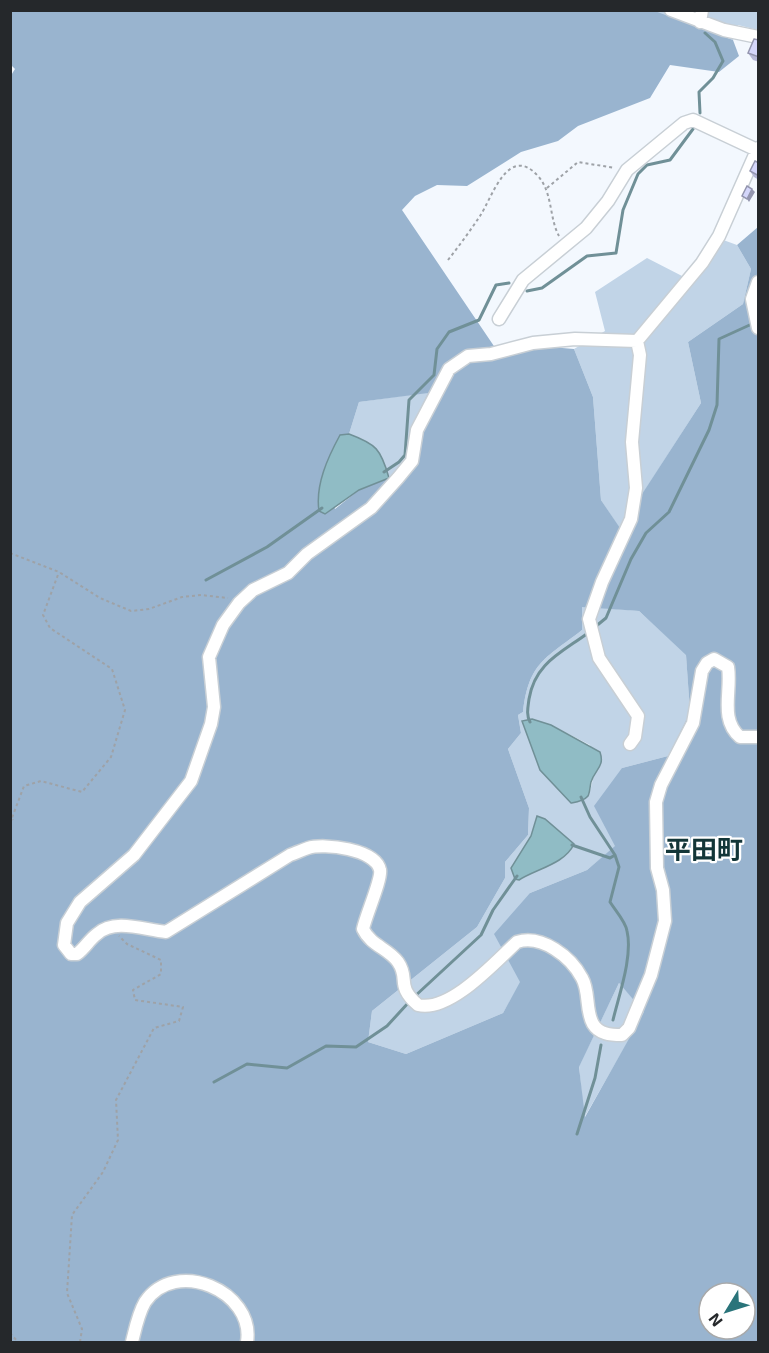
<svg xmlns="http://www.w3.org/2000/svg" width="769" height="1353" font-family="'Exo 2','Noto Sans JP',sans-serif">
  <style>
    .green { fill: #c1d4e7; fill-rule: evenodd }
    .forest { fill: #99b4cf; fill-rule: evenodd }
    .water { fill: #90bcc5; stroke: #709097; stroke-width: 1.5 }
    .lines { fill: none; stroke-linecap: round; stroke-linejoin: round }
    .stream { stroke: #709097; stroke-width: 3 }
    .minor-casing { stroke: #c8cfd5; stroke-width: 15 }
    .path { stroke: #9ea2a7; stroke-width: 2; stroke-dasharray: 3 3; stroke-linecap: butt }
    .minor { stroke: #fff; stroke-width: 12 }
    .wall { fill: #b6b8d7 }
    .shaded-wall { fill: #9496af }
    .building { fill: #d4d6fa; stroke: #9496af; stroke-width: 1.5 }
    .labels { text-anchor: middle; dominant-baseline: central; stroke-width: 4.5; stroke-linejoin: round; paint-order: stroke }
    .quarter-label { font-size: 26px; font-weight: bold; fill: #133638; stroke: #fff }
  </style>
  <rect width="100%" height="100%" fill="#f3f8fe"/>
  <!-- green -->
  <path class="green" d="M652,11H758V30L738,25L733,40Z
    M715,237L737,245L751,269L743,304L688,342L701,403L620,529L601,500L593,397L574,349L605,331L595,292L647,258L684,277Z
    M429,392L413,424L407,461L389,478C381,451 375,443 349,434L359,402Z
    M582,606L639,611L686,654L690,712L668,756L622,768L616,846L587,870L530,893L521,982L503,1013L406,1054L368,1042L372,1011L477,927L505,878V862L528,835L529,808L508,749L521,733L518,715L523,712C529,662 545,659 582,630ZM551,725L590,745L594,775L589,795ZM537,816L545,819L574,844C566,863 536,869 519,880L515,879L511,868L531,836Z
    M619,983L645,1012L584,1118L579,1066Z"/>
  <!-- forest -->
  <path class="forest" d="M652,10L733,40L739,56L719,72L670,65L650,98L578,126L558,141L521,152L467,186L437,185L415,196L402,210L502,358L539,346L574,349L593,397L601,500L620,528L701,403L688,342L743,304L751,269L737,245L758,227V1342H11L10,77L15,69L11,65L10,11ZM428,393L413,424L407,461L389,478L359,490L335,509L324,475L340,435L349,434L359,402ZM582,607L639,611L686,655L690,712L668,756L622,768L594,806L615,846L587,870L530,893L494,934L520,982L503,1013L406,1054L368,1042L372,1011L477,927L505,878V862L528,835L529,808L508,749L521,733L518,715L523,712C529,662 545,659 582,630ZM619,983L644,1012L585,1117L579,1067ZM709,1293H745V1329H709Z"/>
  <!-- water -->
  <path class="water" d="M349,434C376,444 381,449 389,478L359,490L325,514L319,511C315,485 328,457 340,435Z
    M532,719L551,725L600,752C605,767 595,769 591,782C590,786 590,792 588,796C584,801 577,802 571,803L540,770L522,721Z
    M537,816L545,819L574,844C565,864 536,869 519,880L515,879L511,868L531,836Z"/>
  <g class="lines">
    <!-- stream -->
    <path class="stream" d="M700,113L699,92L713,78L723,61L715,42L705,33
      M527,291L542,288L587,256L616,253L623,210L638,174L647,165L670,160L693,129
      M384,472L399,462L405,455L409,400L434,375L437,349L449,332L479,320L496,285L509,283
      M206,580L267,547L322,508
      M595,627L606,618L631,559L646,533L669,512L709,430L717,405L719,339L754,323
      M530,722C526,715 528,707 529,699C535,663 561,653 588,633
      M581,797L590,817L615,855L619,867L610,902C615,910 626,922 627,931C633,956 619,995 613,1020
      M572,845L610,858L615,855
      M414,997L481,935L493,910L517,876
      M214,1082L247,1064L287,1068L326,1046L356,1047L387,1026L409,1002
      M577,1134L595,1078L601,1045"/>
    <defs>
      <path id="minor" d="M671,10L724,30L758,37
        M700,22L702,10
        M758,282L752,299L758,328
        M499,319L523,280L586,228L608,201L627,170L684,123L693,120L757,150
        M637,341L575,339L533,343L491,354L468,356L449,369L417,430L412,461L398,478L371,508L307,554L288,573L253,590L239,603L223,625L209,657L214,707L211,724L191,781L134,855L80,902L67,923L64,945L71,954H77C85,948 89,940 97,934C115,918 144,930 166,932L290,855C296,853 302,850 308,848C324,843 376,849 380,870C382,879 366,915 363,929C371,946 388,948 398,962C410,979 395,985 418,1005C450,1013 496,961 517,942C542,934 571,957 582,978C590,992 585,1010 593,1024C599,1034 610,1035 622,1035L629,1028L651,975L665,921L663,890L657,868L656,802L661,785L693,723L702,671L707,663L714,659L728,667C732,691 719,719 740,737H758
        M637,341L702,263L719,236L758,148
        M630,744L635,737L638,716L599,658L589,619L602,582L631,519L636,488L632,442L640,355L637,341
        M132,1342C135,1330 138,1314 145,1302C175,1257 255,1291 247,1342"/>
    </defs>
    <!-- minor casing -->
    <use href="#minor" class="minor-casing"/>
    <!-- path -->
    <path class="path" d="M547,188L578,162L615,168
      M448,260C459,246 470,231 480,216C492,198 508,143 538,176C553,193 549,218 559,236
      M10,400V428
      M10,553L59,572L100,598L131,611L149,609L182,597L201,595L228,598
      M10,814L13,820
      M10,823L24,786L41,781L82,792L111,757L125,710L112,669L50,628L43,615L59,572
      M10,1333L18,1342
      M80,1342L82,1329L67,1293L72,1215L103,1172L118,1140L116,1100L154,1028L179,1021L183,1007L135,1000L133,990L161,974V960L127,944L119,936"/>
    <!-- minor -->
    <use href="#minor" class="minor"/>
  </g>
  <!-- wall -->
  <path class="wall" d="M759,40V62L753,60L748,53Z
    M759,163V180L754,177L750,171Z"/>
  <!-- shaded-wall -->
  <path class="shaded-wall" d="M752,189L755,192L749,202L747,199Z"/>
  <!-- building -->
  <path class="building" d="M754,39L759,40V57L748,53Z
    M755,161L759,163V176L750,171Z
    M747,186L752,189L747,199L742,196Z"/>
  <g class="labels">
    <!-- quarter labels -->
    <g class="quarter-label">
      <text x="704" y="848">平田町</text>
    </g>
  </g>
  <!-- border -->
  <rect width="769" height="1353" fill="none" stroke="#25282b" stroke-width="24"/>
  <!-- north arrow -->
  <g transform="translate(727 1311) rotate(232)"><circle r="28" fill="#ffffff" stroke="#a8a9aa" stroke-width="1.5"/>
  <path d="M0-4.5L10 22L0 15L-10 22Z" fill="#2a747a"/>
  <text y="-9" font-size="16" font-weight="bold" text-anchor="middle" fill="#25282b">N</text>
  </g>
</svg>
